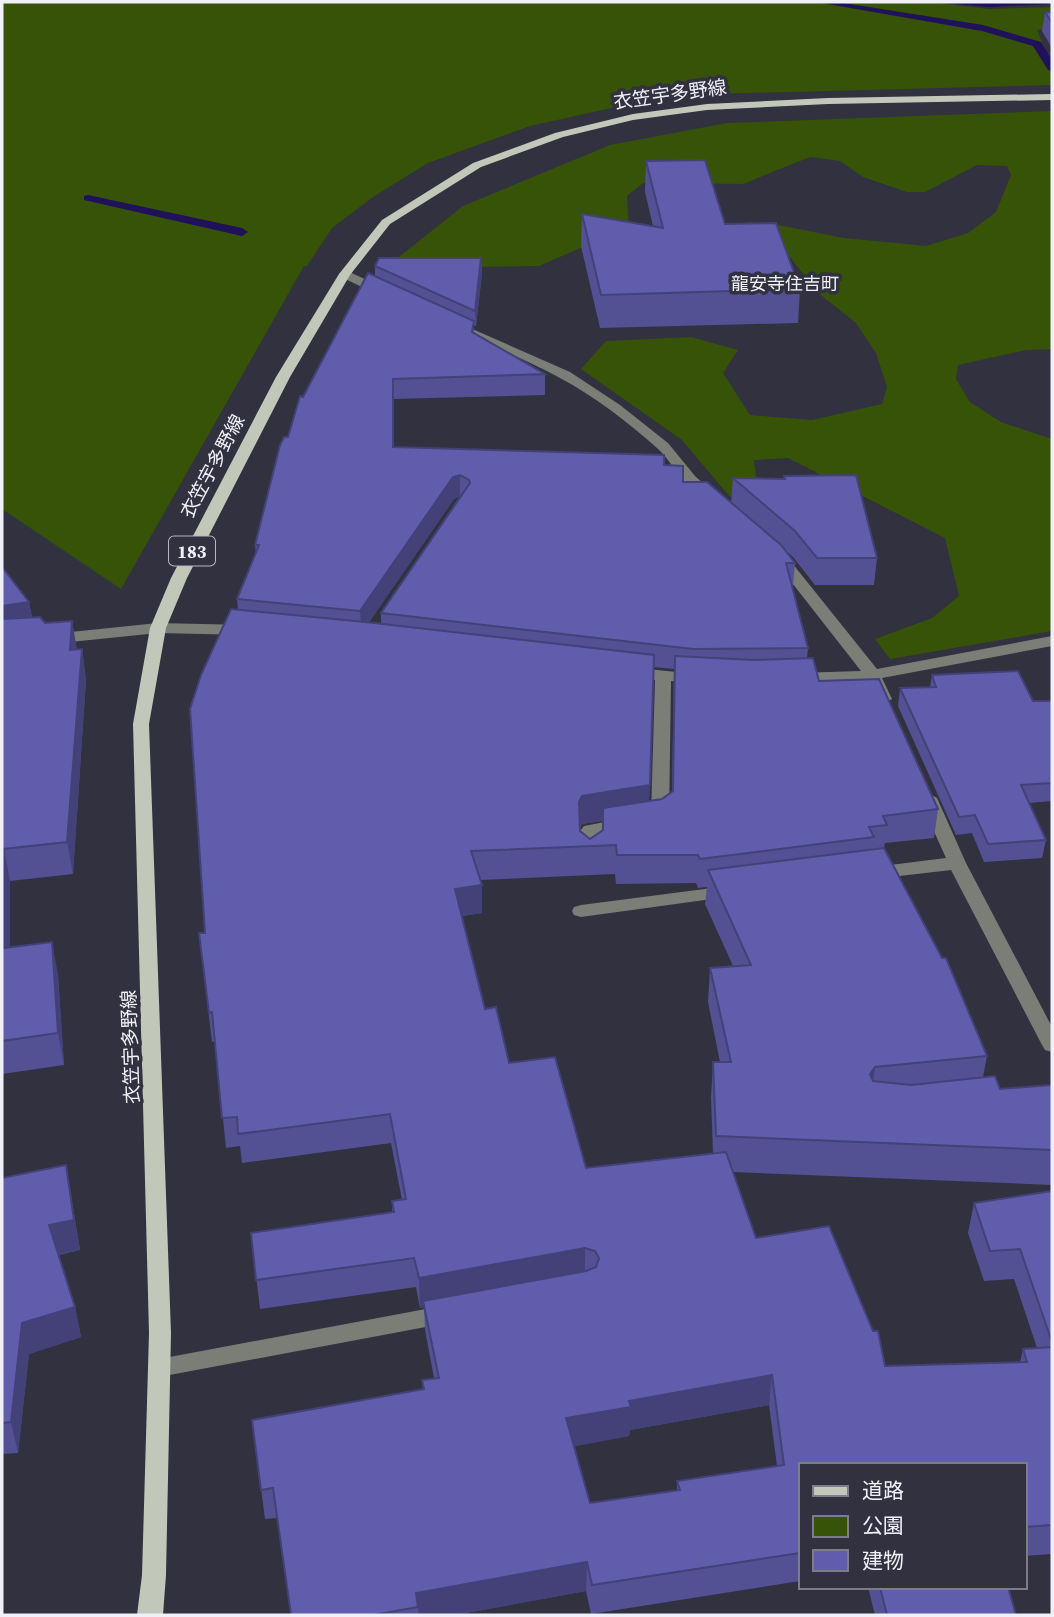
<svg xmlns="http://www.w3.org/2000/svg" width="1054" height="1617" font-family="'Source Serif 4','Noto Sans JP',serif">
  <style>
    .green { fill: #365308 }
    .water { fill: #20115b }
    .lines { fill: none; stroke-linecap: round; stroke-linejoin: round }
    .stream { fill: #20115b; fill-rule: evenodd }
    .minor { fill: #7a7e77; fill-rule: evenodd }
    .major { fill: #c1c8ba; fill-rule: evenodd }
    .wall { fill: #535094; fill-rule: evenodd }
    .shaded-wall { fill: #434178 }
    .building { fill: #605dac; stroke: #434178; stroke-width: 2; fill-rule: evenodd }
    .labels { text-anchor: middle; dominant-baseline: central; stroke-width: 7; stroke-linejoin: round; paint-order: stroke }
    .far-neighbourhood-label { font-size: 18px; fill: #f0f0f9; stroke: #31313f }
    .shield { fill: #31313f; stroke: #b7b7c1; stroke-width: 2 }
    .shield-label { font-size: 18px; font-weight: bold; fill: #f0f0f9 }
    .street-label { font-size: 19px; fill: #f0f0f9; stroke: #31313f }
  </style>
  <rect width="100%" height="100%" fill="#31313f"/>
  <!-- green -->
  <path class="green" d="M2,2H931L989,9L1052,7V29L1037,30L1052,66V85L711,94L643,101L530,126L428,163L373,197L332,228L307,266H304L121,589L2,509Z
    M1052,111V349L1026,350L958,365L956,379L970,402L1001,422L1052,439V631L890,659L875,639L932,618L959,596L945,538L788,458L754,460L757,485L730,497L682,440L581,369L606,341L691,337L738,350L723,373L750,415L812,420L882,404L887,387L876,353L856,323L817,292L790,257L724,252L702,242L748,222L768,223L844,238L926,246L968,233L996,212L1011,175L1007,166L977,165L925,192H907L863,177L840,161L810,157L743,184L643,183L627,196L629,237L592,243L539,266L412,268L390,264L463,206L610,145L727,123Z"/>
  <!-- water -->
  <path class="water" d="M933,2H1052V4L989,7Z"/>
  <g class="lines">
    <!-- stream -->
    <path class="stream" d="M816,2H837L983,25L1041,42L1052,60V71L1048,70L1033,46L982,31Z
      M88,195L242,228L248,232L242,236L84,200V196Z"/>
    <!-- minor -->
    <path class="minor" d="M345,270L389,290L391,293L389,296H381L341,277L339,274Z
      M461,324L570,372L620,405L668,443L695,476L717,496L710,500C686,494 674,463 657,448C628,422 594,396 560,378C527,360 491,346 456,331V325Z
      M779,551L784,553L877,669L1052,636V646L882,678L892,699L884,704L878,702L867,680L791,681L789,678L791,675L797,673L861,671L771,556Z
      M158,623L246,625L254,630L246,635L158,633L51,644L43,639L51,634Z
      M629,667L695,674L703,679L695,684L671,681L669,819L660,825L650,823L647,819L651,815L655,680L623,675L621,672Z
      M928,793L937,798L966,863L1052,1027V1052L1045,1050L1042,1045L951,870L874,879L865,873L874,867L946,858L919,798Z
      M625,818L631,820L634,824L631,828L599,834L600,859L591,865L585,863L582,859L581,830L584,826Z
      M728,886L737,892L734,896L581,917L574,915L572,911L574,907L581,905Z
      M447,1305L455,1308L458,1314L455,1320L447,1323L159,1377L151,1375L148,1368L151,1361L159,1359Z"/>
    <!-- major -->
    <path class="major" d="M1052,94V100L828,104L707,110L633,120L563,137L481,167L390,224L350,275L290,377L187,578L166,628L149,724L171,1333L166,1575L163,1615H137L142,1575L149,1333L133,724L150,628L171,578L276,377L339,274L382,220L473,163L555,133L633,114L707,104L828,98Z"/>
  </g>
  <!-- wall -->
  <path class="wall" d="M1045,12H1052V48L1042,31Z
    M646,161L725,224L800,289L798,323L600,328L581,246L582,214L653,226L645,192Z
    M481,258L482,273L476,326L474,325V332L545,374V395L394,399V447L664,465L683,482L731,503L733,478L784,479V476L877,558L874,585H815L793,557L785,550L795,563L793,585H791L808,648L807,658L819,681L938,809L934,838L885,843L884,848L987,1056L983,1077L1000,1089L1052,1085V1185L733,1172L756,1238L885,1366L1020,1362L1023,1349L1037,1348L1014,1279L984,1281L968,1233L974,1203L1052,1191V1554L1024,1556V1465H800V1581L591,1614L586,1591L455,1615H291L277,1518L265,1519L252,1420L423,1389L422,1380L434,1378L425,1330L424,1307L420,1308L416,1287L260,1309L251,1233L392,1213V1201L402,1200L391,1143L242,1163L240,1146L226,1148L215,1041L212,1042L199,933H205L238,610L237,599L256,554L255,545L288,437L303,397L375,277V266ZM460,496L381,613V623L369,622L454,499ZM653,667L674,669L672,792L662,799L649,801ZM602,821V831L590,839L580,831V828L582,824ZM615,874L616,884L696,883L698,888L707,887L705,904L733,966L710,968L708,1002L720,1062H713L711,1097L713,1153L586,1168L509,1063L485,1009L462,916L482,913V885L480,880ZM769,1405L777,1466L677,1481V1490L590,1503L574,1446L629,1436L630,1430Z
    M2,567L29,602L32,617L45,623L72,621L77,650L82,649L86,680L73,874L10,881V947L58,974L64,1065L2,1074Z
    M932,675L1033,701H1052V801L1029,803L1046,840L1042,858L984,862L972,833L956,835L898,706L900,688L930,687Z
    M66,1165L80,1250L59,1255L75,1307L81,1337L29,1354L18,1453L2,1454V1178Z
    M868,1587H1008L1016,1615H875Z"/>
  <!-- shaded-wall -->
  <path class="shaded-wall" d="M481,258L482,273L476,326L475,311Z
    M393,379L394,399V468L393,447Z
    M460,475V496L454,499L362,633L360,611L453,477Z
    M29,602L34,632L2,636V606Z
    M72,621L77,651L70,650Z
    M82,649L86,680L73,874L67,842Z
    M650,785L648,813L603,808L602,821L582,824L578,830L579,802L582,796Z
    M4,849L10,881V980L4,948Z
    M482,885V913L456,917L455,889Z
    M52,942L58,974L64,1065L58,1033Z
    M875,1067L870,1102V1074Z
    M66,1165L80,1250L55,1255L49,1225Z
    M585,1248V1277L423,1301L424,1307L420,1308L419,1278Z
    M75,1307L81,1337L29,1354L18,1453L11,1422L22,1323Z
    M772,1375L769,1405L630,1430L629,1436L566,1448V1418L629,1401Z
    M587,1562L586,1591L455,1615H419L416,1593Z"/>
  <!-- building -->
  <path class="building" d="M1045,12H1052V23Z
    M705,160L725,224L776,223L800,289L601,295L582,214L663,228L646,161Z
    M379,258H481L475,311L375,266Z
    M368,273L474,321L472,332L545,374L393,379V447L664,455V465L683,466V482H707L781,545L795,563H786L808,648L693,649L381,613L470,483L469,480L460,475L453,477L360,611L237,599L259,545H255L280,445L284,437H288L300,396L303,397Z
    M856,475L877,558H817L795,531L733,478L785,479L784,476Z
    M2,567L29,602L2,606Z
    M231,609L365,622L654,655L650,785L582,796L579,802L580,831L590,839L603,830V808L662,799L673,791L675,656L753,660L813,658L819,681L879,679L938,809L883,816L887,825L869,827L874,837L700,859L698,855H617L616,845L471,851L482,885L455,889L485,1009L496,1007L509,1063L555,1057L586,1168L726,1152L756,1238L829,1226L873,1331H878L885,1366L1027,1362L1023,1349L1052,1347V1525L1024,1527V1465H800V1553L592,1585L587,1562L416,1593L418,1607L373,1615H291L273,1488L261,1490L252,1420L424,1389L422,1380L439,1378L423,1301L586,1271L596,1267L599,1258L595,1251L585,1248L419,1278L414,1258L256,1280L251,1233L394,1212L392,1201L406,1199L390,1114L238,1134L237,1117L222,1118L212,1012L209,1013L199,933H205L190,709L201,675ZM772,1375L784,1465L677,1481L680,1490L590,1503L566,1418L631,1407L629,1401Z
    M40,617L45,623L72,621L70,650L82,649L67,842L4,849V948L52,942L58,1033L2,1041V619Z
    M1018,671L1033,701H1052V783L1021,785L1046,840L988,844L975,815L959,817L900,688L936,687L932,675Z
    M884,848L942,958H946L987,1056L875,1067L870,1074L873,1081L911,1085L995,1076L1000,1089L1052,1085V1150L716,1136L713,1062H731L710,968L751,965L708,870Z
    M66,1165L74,1220L49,1225L75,1307L22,1323L11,1422L2,1423V1178Z
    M1052,1191V1342L1020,1249L990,1251L974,1203Z
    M880,1587H1008L1016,1615H887Z"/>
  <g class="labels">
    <!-- far-neighbourhood labels -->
    <g class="far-neighbourhood-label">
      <text x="785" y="283">龍安寺住吉町</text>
    </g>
    <!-- shield labels -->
    <rect class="shield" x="169" y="536.5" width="46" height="29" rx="5"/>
    <g class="shield-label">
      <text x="192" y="551">183</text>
    </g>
    <!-- street labels -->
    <g class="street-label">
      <text transform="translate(670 94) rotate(-8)">衣笠宇多野線</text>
      <text transform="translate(212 466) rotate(-62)">衣笠宇多野線</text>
      <text transform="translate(130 1047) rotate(-92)">衣笠宇多野線</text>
    </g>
  </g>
  <!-- border -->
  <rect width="1054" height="1617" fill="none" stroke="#f0f0f9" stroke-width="7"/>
  <!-- legend -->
  <rect x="799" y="1463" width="228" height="126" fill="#31313f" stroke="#7d7d89" stroke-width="2"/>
  <rect x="813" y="1486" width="35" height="10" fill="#c1c8ba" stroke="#7d7d89" stroke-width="2"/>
  <text x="862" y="1498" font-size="21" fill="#f0f0f9">道路</text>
  <rect x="813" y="1516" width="35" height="21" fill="#365308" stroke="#7d7d89" stroke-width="2"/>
  <text x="862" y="1533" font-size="21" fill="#f0f0f9">公園</text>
  <rect x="813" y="1550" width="35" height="21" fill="#605dac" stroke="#7d7d89" stroke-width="2"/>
  <text x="862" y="1568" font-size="21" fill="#f0f0f9">建物</text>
</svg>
